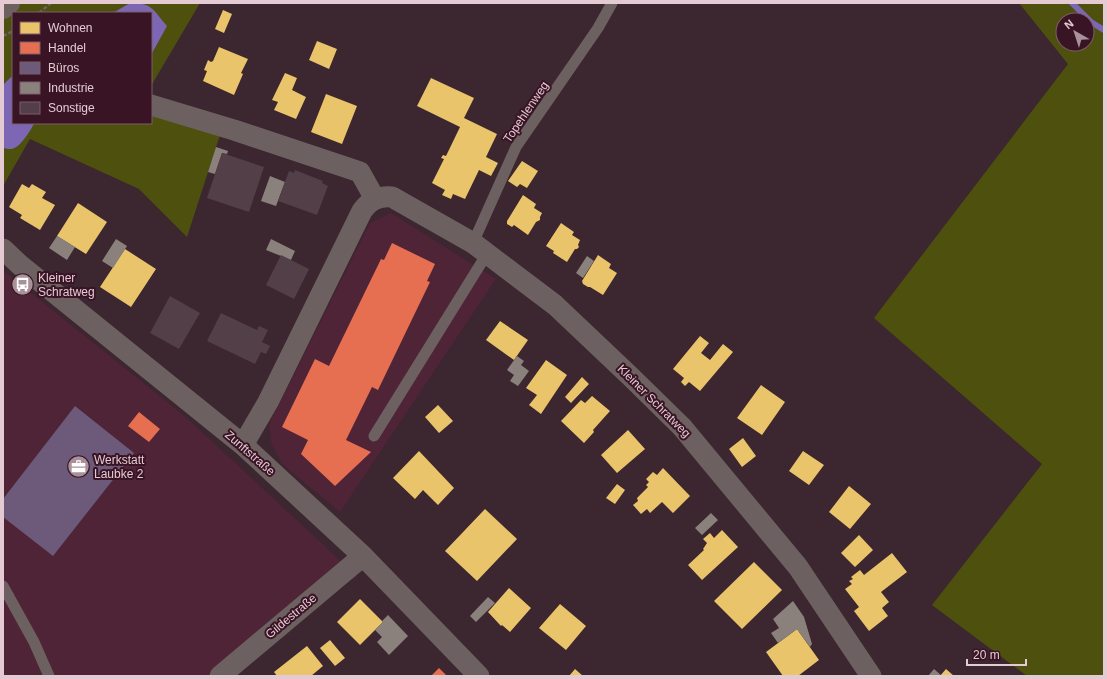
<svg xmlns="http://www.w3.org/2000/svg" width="1107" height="679" font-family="Arial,sans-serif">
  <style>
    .built { fill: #4e2436 }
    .green { fill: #4e510e; fill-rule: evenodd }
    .water { fill: #7d66b3 }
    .homes { fill: #e9c46a }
    .shops { fill: #e76f51 }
    .offices { fill: #6d597a }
    .industry { fill: #8a817c }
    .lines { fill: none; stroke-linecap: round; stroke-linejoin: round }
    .stream { stroke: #7d66b3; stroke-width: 6 }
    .building { fill: #523f47 }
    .path { stroke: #6f6264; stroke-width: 2.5; stroke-dasharray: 4 2; stroke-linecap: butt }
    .service { stroke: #6c6160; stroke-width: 11 }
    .minor { stroke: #6c6160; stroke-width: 21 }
    .tertiary { stroke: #6c6160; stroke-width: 22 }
    .labels { text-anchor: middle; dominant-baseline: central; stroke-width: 4; stroke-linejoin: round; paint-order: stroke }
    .street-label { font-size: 12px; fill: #e4cad3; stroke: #391424 }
    .poi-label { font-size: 12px; fill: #e4cad3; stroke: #391424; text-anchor: start }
  </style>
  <rect width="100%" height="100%" fill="#3c262f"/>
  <!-- built -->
  <path class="built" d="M391,213L496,279L340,512L282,464L271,442L269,424L370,223Z
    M5,272L187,418L358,577L343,582L234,676H3V273Z"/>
  <!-- green -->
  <path class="green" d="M3,3H200L151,86V13H13V123H151V112L220,135L187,237L139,189L30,139L3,186Z
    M1019,3H1104V676H1027L932,605L1042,464L874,318L1068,64ZM1063,20H1087V44H1063Z"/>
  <!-- water -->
  <path class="water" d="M130,3C153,3 153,10 167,26L151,55V13H113Z
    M13,75V123H34C32,129 21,145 16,147C12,150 8,149 3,148V85Z"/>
  <!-- homes -->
  <path class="homes" d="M223,10L232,14L224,33L215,29Z
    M317,41L337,49L329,69L309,60Z
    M219,47L248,59L241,73L243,74L234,95L203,81L207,71L204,70L208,60L211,62L213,61Z
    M285,73L297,78L292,90L306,97L296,119L274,110L278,102L272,100Z
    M431,78L474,98L464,118L497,134L486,157L498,163L491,176L479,170L465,199L453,194L451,199L442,195L445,190L432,183L444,159L441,158L443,155L446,156L460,127L417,106Z
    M326,94L357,106L342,144L311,132Z
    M522,161L538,171L527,188L520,184L517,187L508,181Z
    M22,184L29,188L32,184L46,192L42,198L55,205L40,230L20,218L22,215L9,207Z
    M523,195L536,204L534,208L542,213L540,217V220L536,222L528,235L514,225L512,227L507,224V221Z
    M78,203L107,222L86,254L57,236Z
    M561,223L574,232L572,235L580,240L578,245L579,247L577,249H575L567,262L553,253L554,251L546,246Z
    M125,249L156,269L131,307L100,287Z
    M598,255L611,264L609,268L617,273L603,295L590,287H588L583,284L582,281Z
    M500,321L528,340L514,360L486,340Z
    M700,336L709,343L701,353L710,360L723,344L733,352L700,391L689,382L685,386L681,382L684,378L673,369Z
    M546,360L567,375L541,414L529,405L537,395L526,388Z
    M582,377L589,384L571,403L565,397Z
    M761,385L785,402L762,435L737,418Z
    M592,396L610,411L593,430L594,432L584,443L561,421L581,400L585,403Z
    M438,405L453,421L439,433L425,417Z
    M628,430L645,449L617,473L601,455Z
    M743,438L756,456L742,467L729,449Z
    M419,451L454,488L438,505L423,490L415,499L393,478Z
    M803,451L824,465L809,485L789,471Z
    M663,468L690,496L673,513L662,502L650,513L647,509L641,514L633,505L638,501L637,498L648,487L646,485L649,482L646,479L653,472L657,475Z
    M617,484L625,490L615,504L606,498Z
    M849,486L871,504L850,529L829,512Z
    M485,509L517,539L477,581L445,551Z
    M722,530L738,547L702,580L688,565L704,550L703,549L707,543L703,539L710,533L714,538Z
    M859,535L873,550L855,567L841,553Z
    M892,553L907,572L881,592L889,602L882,608L888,616L869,631L854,611L859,607L845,589L852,584L849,581L853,579L851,577L860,570L864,575Z
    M754,562L782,590L742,629L714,601Z
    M509,588L531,608L510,632L502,625L501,626L488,612Z
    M360,599L383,622L360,645L337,622Z
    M560,604L586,626L566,650L539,628Z
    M797,629L819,660L798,676H783L766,652Z
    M330,640L345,658L335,666L320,648Z
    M307,646L323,666L311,676H277L274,672Z
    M575,669L583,676H569Z
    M946,669L954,676H940Z"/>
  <!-- shops -->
  <path class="shops" d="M392,243L435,264L427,281L430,282L378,390L372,387L346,440L371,452L335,486L301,454L308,440L282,427L315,359L329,366L381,259L384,260Z
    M139,412L160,429L149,442L128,426Z
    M439,668L447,676H431Z"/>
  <!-- offices -->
  <path class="offices" d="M75,406L134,453L53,556L3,517V499Z"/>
  <!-- industry -->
  <path class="industry" d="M216,147L228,151L227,154L222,153L215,174L208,172Z
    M270,176L285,182L276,206L261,201Z
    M57,236L75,247L67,260L49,248Z
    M116,239L127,246L113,268L102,261Z
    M271,239L295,251L291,260L266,250Z
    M587,256L594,261L583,278L576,273Z
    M517,356L524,361L521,365L529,371L518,386L510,381L514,375L507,370Z
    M711,513L718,520L702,535L695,528Z
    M488,597L495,603L476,622L470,616Z
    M793,601L804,617L812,644L810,647L797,629L778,643L771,633L779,628L773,619Z
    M388,615L408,636L389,655L377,642L382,637L375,630L383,622L382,621Z
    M934,669L942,676H928Z"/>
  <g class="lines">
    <!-- stream -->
    <path class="stream" d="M1072,3L1091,22L1104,30"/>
  </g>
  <!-- building -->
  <path class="building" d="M222,153L264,167L249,212L207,198Z
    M295,170L323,181L322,183L328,186L317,215L278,201L289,171L294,173Z
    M281,255L309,269L294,299L266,285Z
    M170,296L200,313L179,349L150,333Z
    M221,313L257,330L259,326L268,330L262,342L270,346L266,354L261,352L255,364L207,341Z"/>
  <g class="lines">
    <!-- path -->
    <path class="path" d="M39,13L51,3
      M3,36L13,31"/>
    <!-- service -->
    <path class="service" d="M473,243L516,147L598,28L612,3
      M374,436L488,252
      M3,586L34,642L49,676"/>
    <!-- minor -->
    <path class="minor" d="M151,105L234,130L360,172L375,199
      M3,249L20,265L243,445L363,556L479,676
      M243,445L268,402L362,211C370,200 378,196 392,197L473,243L555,305L631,377L682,427L798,567L871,676
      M220,676L363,556"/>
    <!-- tertiary -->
    <path class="tertiary" d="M3,8L9,3"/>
  </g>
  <!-- icons -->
  <defs>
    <symbol id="bus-disc" viewBox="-11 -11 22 22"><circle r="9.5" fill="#a9919a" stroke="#391424"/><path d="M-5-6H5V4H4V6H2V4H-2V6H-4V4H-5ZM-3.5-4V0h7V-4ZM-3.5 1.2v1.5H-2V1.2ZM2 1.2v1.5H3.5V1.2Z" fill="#fff"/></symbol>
    <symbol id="office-disc" viewBox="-11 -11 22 22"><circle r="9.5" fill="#a9919a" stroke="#391424"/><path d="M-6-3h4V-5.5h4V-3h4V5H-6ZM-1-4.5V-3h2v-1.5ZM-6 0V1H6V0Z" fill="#fff"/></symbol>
  </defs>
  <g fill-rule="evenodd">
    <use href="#bus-disc" x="10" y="272" width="25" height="25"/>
    <use href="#office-disc" x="66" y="454" width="25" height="25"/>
  </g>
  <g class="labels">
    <!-- street labels -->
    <g class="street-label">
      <text transform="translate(526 112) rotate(-56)">Topehlenweg</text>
      <text transform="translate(654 401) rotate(45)">Kleiner Schratweg</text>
      <text transform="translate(250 453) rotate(41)">Zunftstraße</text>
      <text transform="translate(291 616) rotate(-40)">Gildestraße</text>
    </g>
    <!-- poi labels -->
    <g class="poi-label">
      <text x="38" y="278">Kleiner<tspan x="38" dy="14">Schratweg</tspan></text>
      <text x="94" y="460">Werkstatt<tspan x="94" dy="14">Laubke 2</tspan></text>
    </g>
  </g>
  <!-- border -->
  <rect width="1107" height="679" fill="none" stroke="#e4cad3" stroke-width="8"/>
  <!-- legend -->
  <rect x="12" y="12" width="140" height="112" fill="#391424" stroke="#7d5d6a"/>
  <rect x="20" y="22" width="20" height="12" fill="#e9c46a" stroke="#7d5d6a"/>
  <text x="48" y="32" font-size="12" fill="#e4cad3">Wohnen</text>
  <rect x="20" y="42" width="20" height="12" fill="#e76f51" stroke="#7d5d6a"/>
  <text x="48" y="52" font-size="12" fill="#e4cad3">Handel</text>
  <rect x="20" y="62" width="20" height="12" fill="#6d597a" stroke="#7d5d6a"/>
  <text x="48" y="72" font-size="12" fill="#e4cad3">Büros</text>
  <rect x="20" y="82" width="20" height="12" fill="#8a817c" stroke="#7d5d6a"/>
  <text x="48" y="92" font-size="12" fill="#e4cad3">Industrie</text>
  <rect x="20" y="102" width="20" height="12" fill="#523f47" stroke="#7d5d6a"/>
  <text x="48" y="112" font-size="12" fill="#e4cad3">Sonstige</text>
  <!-- north arrow -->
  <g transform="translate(1075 32) rotate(321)"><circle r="19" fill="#391424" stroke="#7d5d6a"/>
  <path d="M0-3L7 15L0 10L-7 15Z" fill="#a9919a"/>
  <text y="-6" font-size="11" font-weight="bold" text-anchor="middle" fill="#e4cad3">N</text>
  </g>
  <!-- scale -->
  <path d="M967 659v6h59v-6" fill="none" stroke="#e4cad3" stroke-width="2"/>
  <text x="973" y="659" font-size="12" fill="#e4cad3" stroke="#391424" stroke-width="3" paint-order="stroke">20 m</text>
</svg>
